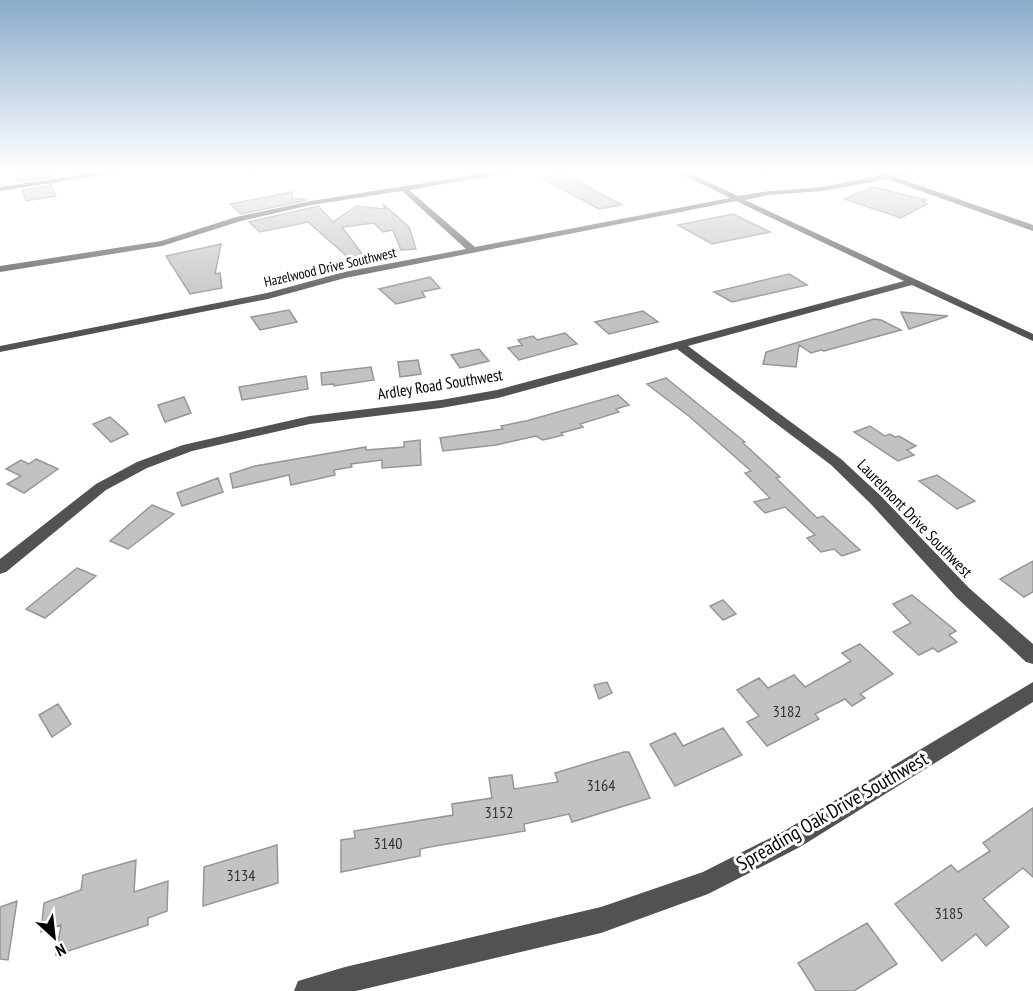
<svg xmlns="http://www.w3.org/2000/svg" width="1033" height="991" font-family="'PT Sans Narrow',sans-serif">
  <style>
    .building { fill: #c2c2c2; stroke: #969696; stroke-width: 1.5 }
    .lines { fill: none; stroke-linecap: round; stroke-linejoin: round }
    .minor { fill: #525252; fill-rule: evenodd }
    .labels { text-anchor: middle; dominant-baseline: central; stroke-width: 6; stroke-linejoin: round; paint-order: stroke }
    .far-street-label { font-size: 14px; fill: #000; stroke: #fff }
    .street-label { font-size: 16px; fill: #000; stroke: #fff }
    .near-number-label { font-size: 16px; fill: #303030 }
    .near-street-label { font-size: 20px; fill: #000; stroke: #fff }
  </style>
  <rect width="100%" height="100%" fill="#fff"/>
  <!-- building -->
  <path class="building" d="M55,171L53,177L19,182L16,175Z
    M564,174L622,205L599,209L542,178Z
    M51,185L56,196L26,201L22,190Z
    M873,187L926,200L923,202L927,204L901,218L844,199Z
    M292,192V198L307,200L241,214L230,204Z
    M383,204L409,227L416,249L401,250L393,230L383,232L374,223L342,227L363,255L349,258L308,222L260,232L249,222L318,206L333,222L356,206L385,209Z
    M733,214L770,232L712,244L678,225Z
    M221,244L215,274L220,273L222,288L190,294L166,256Z
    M789,274L807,285L732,302L714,292Z
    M430,277L440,288L422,292L425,297L396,304L379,289Z
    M289,310L297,322L260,330L251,317Z
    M643,311L658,322L609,334L595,322Z
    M901,312L948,316L909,329Z
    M874,319L881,320L901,330L824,351L821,350L811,353L799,345L796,367L763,364L766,352Z
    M565,333L577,344L519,360L508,348L522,345L518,340L533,336L537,340Z
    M479,349L489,361L460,368L451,355Z
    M418,360L421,374L400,377L398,362Z
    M371,367L374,380L334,386V384L322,385L321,373Z
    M306,376L308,389L242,400L239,387Z
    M666,378L745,442L743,443L780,477L776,478L817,518L823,516L860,550L842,556L834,549L821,552L807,538L815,535L785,507L765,513L754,502L770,498L745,473L751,471L690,417L647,384Z
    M618,395L629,405L616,409L619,412L580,424L583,427L561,433L563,435L543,440L536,436L496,445L443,451L440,438L503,429L501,426L526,421Z
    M184,397L191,413L165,422L158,405Z
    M110,417L126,431L128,434L111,442L93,424Z
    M870,426L885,436L890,434L895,437L899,436L916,446L907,450L914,455L898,461L854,432Z
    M420,440L421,465L382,468V460L351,464L352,467L334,470L335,475L291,485L289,475L233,488L230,474L255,466L366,447V450L404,447V442Z
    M36,459L58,469L24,493L7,484L21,476L6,469L21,460L29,464Z
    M937,475L975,501L957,509L919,481Z
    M218,478L223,492L182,506L177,493Z
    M152,505L174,514L128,549L110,541Z
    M1033,561V592L1024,597L1000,579Z
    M77,568L96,576L45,618L26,609Z
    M912,595L956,631L949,635L957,642L938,652L933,648L919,655L893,632L911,623L893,604Z
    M723,600L736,614L723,620L710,606Z
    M860,644L893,674L860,694L865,698L852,706L845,699L815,714L819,719L767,746L747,722L759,716L737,690L759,678L768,688L794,675L805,687L851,661L842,653Z
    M607,682L612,693L599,699L594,685Z
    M58,704L71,724L52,737L39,715Z
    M723,728L742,755L675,786L650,744L675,733L683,746Z
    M624,752H629L650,798L572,822L569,814L524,824L525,831L435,846L420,849V856L341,872V840L355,838L354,831L453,815L452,804L492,798L489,778L512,775L514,789L558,782L555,773Z
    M1033,808V877L1023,868L983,899L1009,927L986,946L976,934L942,961L895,904L951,865L958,872L990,851L983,843Z
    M277,845L278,883L203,906L204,867Z
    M136,860L134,892L168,881L167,911L148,918V925L56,955L61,925L41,932L44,903L81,890L83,875Z
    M17,901L8,960L0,959V907Z
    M867,923L897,964L854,991H816L798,963Z"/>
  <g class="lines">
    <!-- minor -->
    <path class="minor" d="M107,171H128L0,191V187Z
      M499,171H518L409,190L475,247L730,198L675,171H685L738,196L769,191L823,187L901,171H917L895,177L1033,225V231L887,179L823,191L769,195L745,200L1033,334V341L912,285L688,346L841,459L881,496L969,588L1033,644V664L1026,662L957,598L871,504L831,465L677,349L498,398L441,408L310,424L192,451L147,468L106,490L6,572L0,574V559L96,484L137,462L183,445L310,416L441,400L497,390L904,281L736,201L345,278L268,299L0,352V346L267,293L344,272L466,249L402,191L311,205L241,221L162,246L0,272V266L161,241L236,217L311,201Z
      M1033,682V702L800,847L708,894L601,933L356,991H294L298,981L345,967L601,907L703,872L784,831Z"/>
  </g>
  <!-- sky -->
  <linearGradient id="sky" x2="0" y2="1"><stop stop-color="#8baccb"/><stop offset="0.55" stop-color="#fff"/><stop offset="1" stop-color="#fff" stop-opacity="0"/></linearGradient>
  <rect width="1033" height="310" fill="url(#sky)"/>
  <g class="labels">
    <!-- far-street labels -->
    <g class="far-street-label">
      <text transform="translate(330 267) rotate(-13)">Hazelwood Drive Southwest</text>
    </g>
    <!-- street labels -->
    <g class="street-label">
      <text transform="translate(440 384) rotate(-9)">Ardley Road Southwest</text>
      <text transform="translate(915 518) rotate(46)">Laurelmont Drive Southwest</text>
    </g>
    <!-- near-number labels -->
    <g class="near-number-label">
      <text x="787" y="711">3182</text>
      <text x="601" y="785">3164</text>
      <text x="499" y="812">3152</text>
      <text x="388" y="843">3140</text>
      <text x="241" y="875">3134</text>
      <text x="949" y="913">3185</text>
    </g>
    <!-- near-street labels -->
    <g class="near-street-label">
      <text transform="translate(832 811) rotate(-30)">Spreading Oak Drive Southwest</text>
    </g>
  </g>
  <!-- north arrow -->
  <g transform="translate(54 937) rotate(153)" stroke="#ffffff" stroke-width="4.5" paint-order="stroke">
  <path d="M0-4.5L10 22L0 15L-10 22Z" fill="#000000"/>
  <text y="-9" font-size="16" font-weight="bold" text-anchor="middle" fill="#000000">N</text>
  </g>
</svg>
